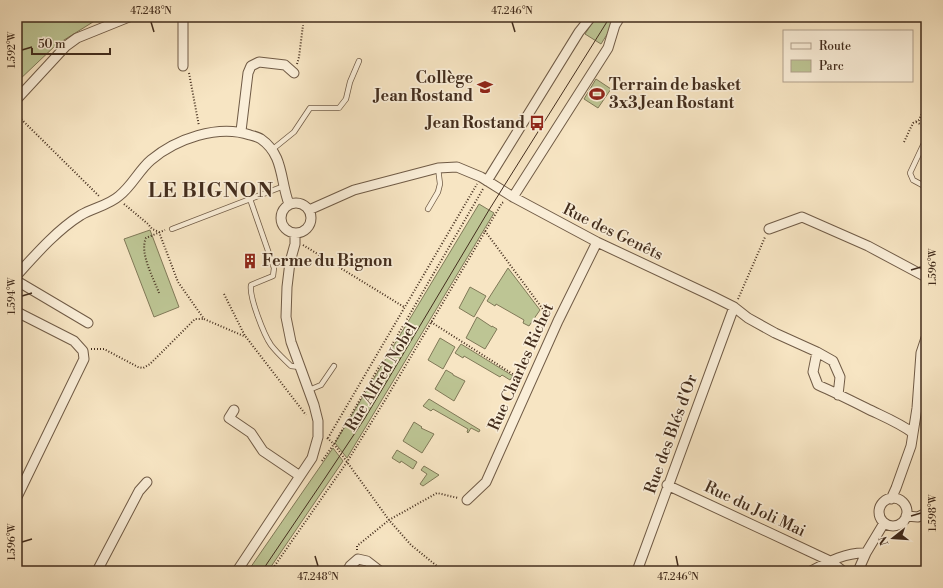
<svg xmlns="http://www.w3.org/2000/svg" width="943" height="588" font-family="'Libre Bodoni',serif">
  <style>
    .green { fill: #bdc594; stroke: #807958 }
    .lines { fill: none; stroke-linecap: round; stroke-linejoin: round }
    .service-casing { stroke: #705b46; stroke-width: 6 }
    .minor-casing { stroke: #705b46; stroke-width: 11 }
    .path { stroke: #432d1d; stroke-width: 2; stroke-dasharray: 1 2; stroke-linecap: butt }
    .service { stroke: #faeed8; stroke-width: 4.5 }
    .minor { stroke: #faeed8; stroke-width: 9 }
    .tram { stroke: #432d1d; stroke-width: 1 }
    .ticks { fill: none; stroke: #432d1d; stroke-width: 1.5 }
    .labels { text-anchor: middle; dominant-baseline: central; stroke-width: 3.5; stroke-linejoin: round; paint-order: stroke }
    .poi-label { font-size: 16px; font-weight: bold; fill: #432d1d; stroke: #faeed8; text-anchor: end }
    .street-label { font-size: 16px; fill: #432d1d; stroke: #faeed8 }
    .district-label { font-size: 20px; font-weight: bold; letter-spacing: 1px; fill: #432d1d; stroke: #faeed8 }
    .neatline { fill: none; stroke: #432d1d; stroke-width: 1.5 }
    .ticks-label { font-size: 10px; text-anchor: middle; fill: #432d1d }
  </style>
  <rect width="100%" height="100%" fill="#f7e5c3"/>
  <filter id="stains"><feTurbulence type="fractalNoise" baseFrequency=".005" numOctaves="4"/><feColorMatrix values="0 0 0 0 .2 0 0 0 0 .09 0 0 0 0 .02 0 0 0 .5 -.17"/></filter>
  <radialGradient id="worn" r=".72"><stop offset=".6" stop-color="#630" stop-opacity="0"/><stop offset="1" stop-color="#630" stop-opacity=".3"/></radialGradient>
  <!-- green -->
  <path class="green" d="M17,17H101L56,45L17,82Z
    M596,17H618L601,44L585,34Z
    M596,79L611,89L598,108L584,99Z
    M479,204L494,213L347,458L335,443Z
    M150,230L179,307L154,317L124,239Z
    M508,268L540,310L529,326L523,323L524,320L496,304L495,306L487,301Z
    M470,287L486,296L474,317L459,308Z
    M477,317L492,327V326L497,329L485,349L466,338Z
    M440,338L455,347L443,369L428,360Z
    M461,344L513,376L510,380L502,375L500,377L464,356L463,358L455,353Z
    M446,370L453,374V375L465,381L454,401L435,389Z
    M429,399L480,430L479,432L471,428L468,433L467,432L468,429L433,409L431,411L423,406Z
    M414,422L422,427L421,428L434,434L422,453L403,441Z
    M333,448L343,461L268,571H248Z
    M397,450L417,462L413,469L401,461L400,463L392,458Z
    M424,466L439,475L423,486L420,484L427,474L421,470Z"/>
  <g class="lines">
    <defs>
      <path id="service" d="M926,139L910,173L913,180L926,187
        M273,149L294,132L310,108H339L346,99L350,82L359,61
        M250,199L274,268L273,276L251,285C249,297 264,335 271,345C277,353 284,359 291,366L300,367
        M428,209L438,192L440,184L438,168
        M172,229L284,186
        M309,390L321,385L334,366
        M918,392L926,391"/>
      <path id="minor" d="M183,17V66
        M17,99L66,46L77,38L129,17
        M241,131L248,73L251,66L259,62L285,65L294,73
        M487,181L579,32L591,17
        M513,197L608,48L615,25L620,17
        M281 218a15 15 0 1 1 30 0a15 15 0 1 1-30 0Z
        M309,210L354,190L438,168L457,167L481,177L513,197L597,242L712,296L734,307L748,318L775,333L817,352
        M769,229L802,217L868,246L926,277
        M17,275C36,254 57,230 81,215C93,208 109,205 119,196C132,186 139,170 151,160C176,139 218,124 250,135C254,136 258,137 261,139C284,155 280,181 289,204
        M17,281L88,323
        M17,312L74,341L83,351L84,359L17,497
        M838,395L840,377L833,361L817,352L813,372L818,385C834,392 850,400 866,408C882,416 898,422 913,433
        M234,410L229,418L251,433L263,451L300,476
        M667,485L830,561L843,571
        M879 512a14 14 0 1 1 28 0a14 14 0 1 1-28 0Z
        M891,499L896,488L911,446L917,408L921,353L926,338
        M467,500L486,482L558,321L597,242
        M906,516L918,517L926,513
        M97,571L139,491L147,482
        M237,571L300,476L312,458L318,437V421L314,405L291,342L286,317L287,287L290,262L295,244V233
        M347,571L350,566L358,559L367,561L380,571
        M637,571L734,307
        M811,571C828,562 846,552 866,553
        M858,571L866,553L884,523"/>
    </defs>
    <!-- service casing -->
    <use href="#service" class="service-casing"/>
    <!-- minor casing -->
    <use href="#minor" class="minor-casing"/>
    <!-- path -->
    <path class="path" d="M297,64L299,57L303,25
      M189,73L199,126
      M17,115L100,197
      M916,122L926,127
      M904,142L913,123L919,120L926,105
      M124,204L148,224L152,229L159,232L178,282L204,319L246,337L306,415
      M485,231L545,312L551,316
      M303,245L404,307
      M159,293C154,279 139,253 146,238L165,230
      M224,294L245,336
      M738,299L765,237
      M431,322L522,380
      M91,349H104L138,367L143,368L150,364L195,319H204
      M327,438L334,444L389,520L411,545L443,571
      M328,438L477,184
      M322,461L334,444L483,189
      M357,550V546L389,520L437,493L458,498
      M271,571L347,462L387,397L502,203L504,202"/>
    <!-- service -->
    <use href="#service" class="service"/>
    <!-- minor -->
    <use href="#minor" class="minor"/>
    <!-- tram -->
    <path class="tram" d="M262,571L325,478L365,418L489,210L610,17"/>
  </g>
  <!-- ticks -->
  <path class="ticks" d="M151,22L154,32M512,22L515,32M22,50L32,47M911,270L921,267M22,296L32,293M911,516L921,513M22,542L32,539M315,556L318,566M676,556L678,566"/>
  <!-- icons -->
  <defs>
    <symbol id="school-bare" viewBox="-9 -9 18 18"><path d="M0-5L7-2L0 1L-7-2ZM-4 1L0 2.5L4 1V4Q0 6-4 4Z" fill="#8f2418" stroke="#faeed8" stroke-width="2.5" paint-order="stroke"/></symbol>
    <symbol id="stadium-bare" viewBox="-9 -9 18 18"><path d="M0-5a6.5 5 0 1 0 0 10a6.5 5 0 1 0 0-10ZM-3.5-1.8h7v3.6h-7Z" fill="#8f2418" stroke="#faeed8" stroke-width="2.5" paint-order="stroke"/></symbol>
    <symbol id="bus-bare" viewBox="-9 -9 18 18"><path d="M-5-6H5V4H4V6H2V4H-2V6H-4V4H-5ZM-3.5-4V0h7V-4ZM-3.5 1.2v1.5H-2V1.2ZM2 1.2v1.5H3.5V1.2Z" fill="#8f2418" stroke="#faeed8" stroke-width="2.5" paint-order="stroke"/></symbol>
    <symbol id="building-bare" viewBox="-9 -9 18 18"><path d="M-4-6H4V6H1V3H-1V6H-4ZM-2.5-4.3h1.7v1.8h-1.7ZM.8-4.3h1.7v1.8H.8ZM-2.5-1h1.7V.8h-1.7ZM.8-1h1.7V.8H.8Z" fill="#8f2418" stroke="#faeed8" stroke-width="2.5" paint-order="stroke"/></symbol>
  </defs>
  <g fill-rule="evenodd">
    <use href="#school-bare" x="474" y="76" width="22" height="22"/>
    <use href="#stadium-bare" x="586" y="83" width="22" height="22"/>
    <use href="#bus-bare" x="526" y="112" width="22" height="22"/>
    <use href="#building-bare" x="239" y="250" width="22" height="22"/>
  </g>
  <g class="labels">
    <!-- poi labels -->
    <g class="poi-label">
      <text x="473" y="78">Collège<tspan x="473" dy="18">Jean Rostand</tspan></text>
      <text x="609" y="85" text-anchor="start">Terrain de basket<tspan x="609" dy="18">3x3 Jean Rostant</tspan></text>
      <text x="525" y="123">Jean Rostand</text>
      <text x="262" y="261" text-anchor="start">Ferme du Bignon</text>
    </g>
    <!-- street labels -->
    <g class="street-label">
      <text transform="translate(613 232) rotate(26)">Rue des Genêts</text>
      <text transform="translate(521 367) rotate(-66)">Rue Charles Richet</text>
      <text transform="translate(381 377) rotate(-59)">Rue Alfred Nobel</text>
      <text transform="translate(671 434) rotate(-70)">Rue des Blés d'Or</text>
      <text transform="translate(755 509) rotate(25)">Rue du Joli Mai</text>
    </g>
    <!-- district labels -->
    <g class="district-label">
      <text x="211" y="191">LE BIGNON</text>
    </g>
  </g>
  <!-- margin -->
  <rect width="943" height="588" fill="none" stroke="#f7e5c3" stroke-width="44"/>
  <!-- legend -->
  <rect x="783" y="30" width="130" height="52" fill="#faeed8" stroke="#b1a18d"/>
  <rect x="791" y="43" width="20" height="6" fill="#faeed8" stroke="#b1a18d"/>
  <text x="819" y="50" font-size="12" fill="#432d1d">Route</text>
  <rect x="791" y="60" width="20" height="12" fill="#bdc594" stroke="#b1a18d"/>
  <text x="819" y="70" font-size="12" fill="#432d1d">Parc</text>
  <!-- north arrow -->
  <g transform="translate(893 538) rotate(253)" stroke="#faeed8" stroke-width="3" paint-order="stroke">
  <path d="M0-3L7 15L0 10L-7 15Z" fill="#432d1d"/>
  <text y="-6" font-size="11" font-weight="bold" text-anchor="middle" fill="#432d1d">N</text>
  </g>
  <!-- scale -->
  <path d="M32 48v6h78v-6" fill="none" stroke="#432d1d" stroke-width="2"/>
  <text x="38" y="48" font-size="12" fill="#432d1d" stroke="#faeed8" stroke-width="3" paint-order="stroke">50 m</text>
  <rect x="22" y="22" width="899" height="544" class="neatline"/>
  <g class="ticks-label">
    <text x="151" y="14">47.248°N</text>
    <text x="512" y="14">47.246°N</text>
    <text transform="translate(11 50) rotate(-90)" y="4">1.592°W</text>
    <text transform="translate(932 267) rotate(-90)" y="4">1.596°W</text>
    <text transform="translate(11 296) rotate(-90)" y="4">1.594°W</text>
    <text transform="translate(932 513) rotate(-90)" y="4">1.598°W</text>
    <text transform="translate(11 542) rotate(-90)" y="4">1.596°W</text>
    <text x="318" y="580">47.248°N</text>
    <text x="678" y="580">47.246°N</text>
  </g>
  <rect width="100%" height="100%" filter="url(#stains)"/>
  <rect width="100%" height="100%" fill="url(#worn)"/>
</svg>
